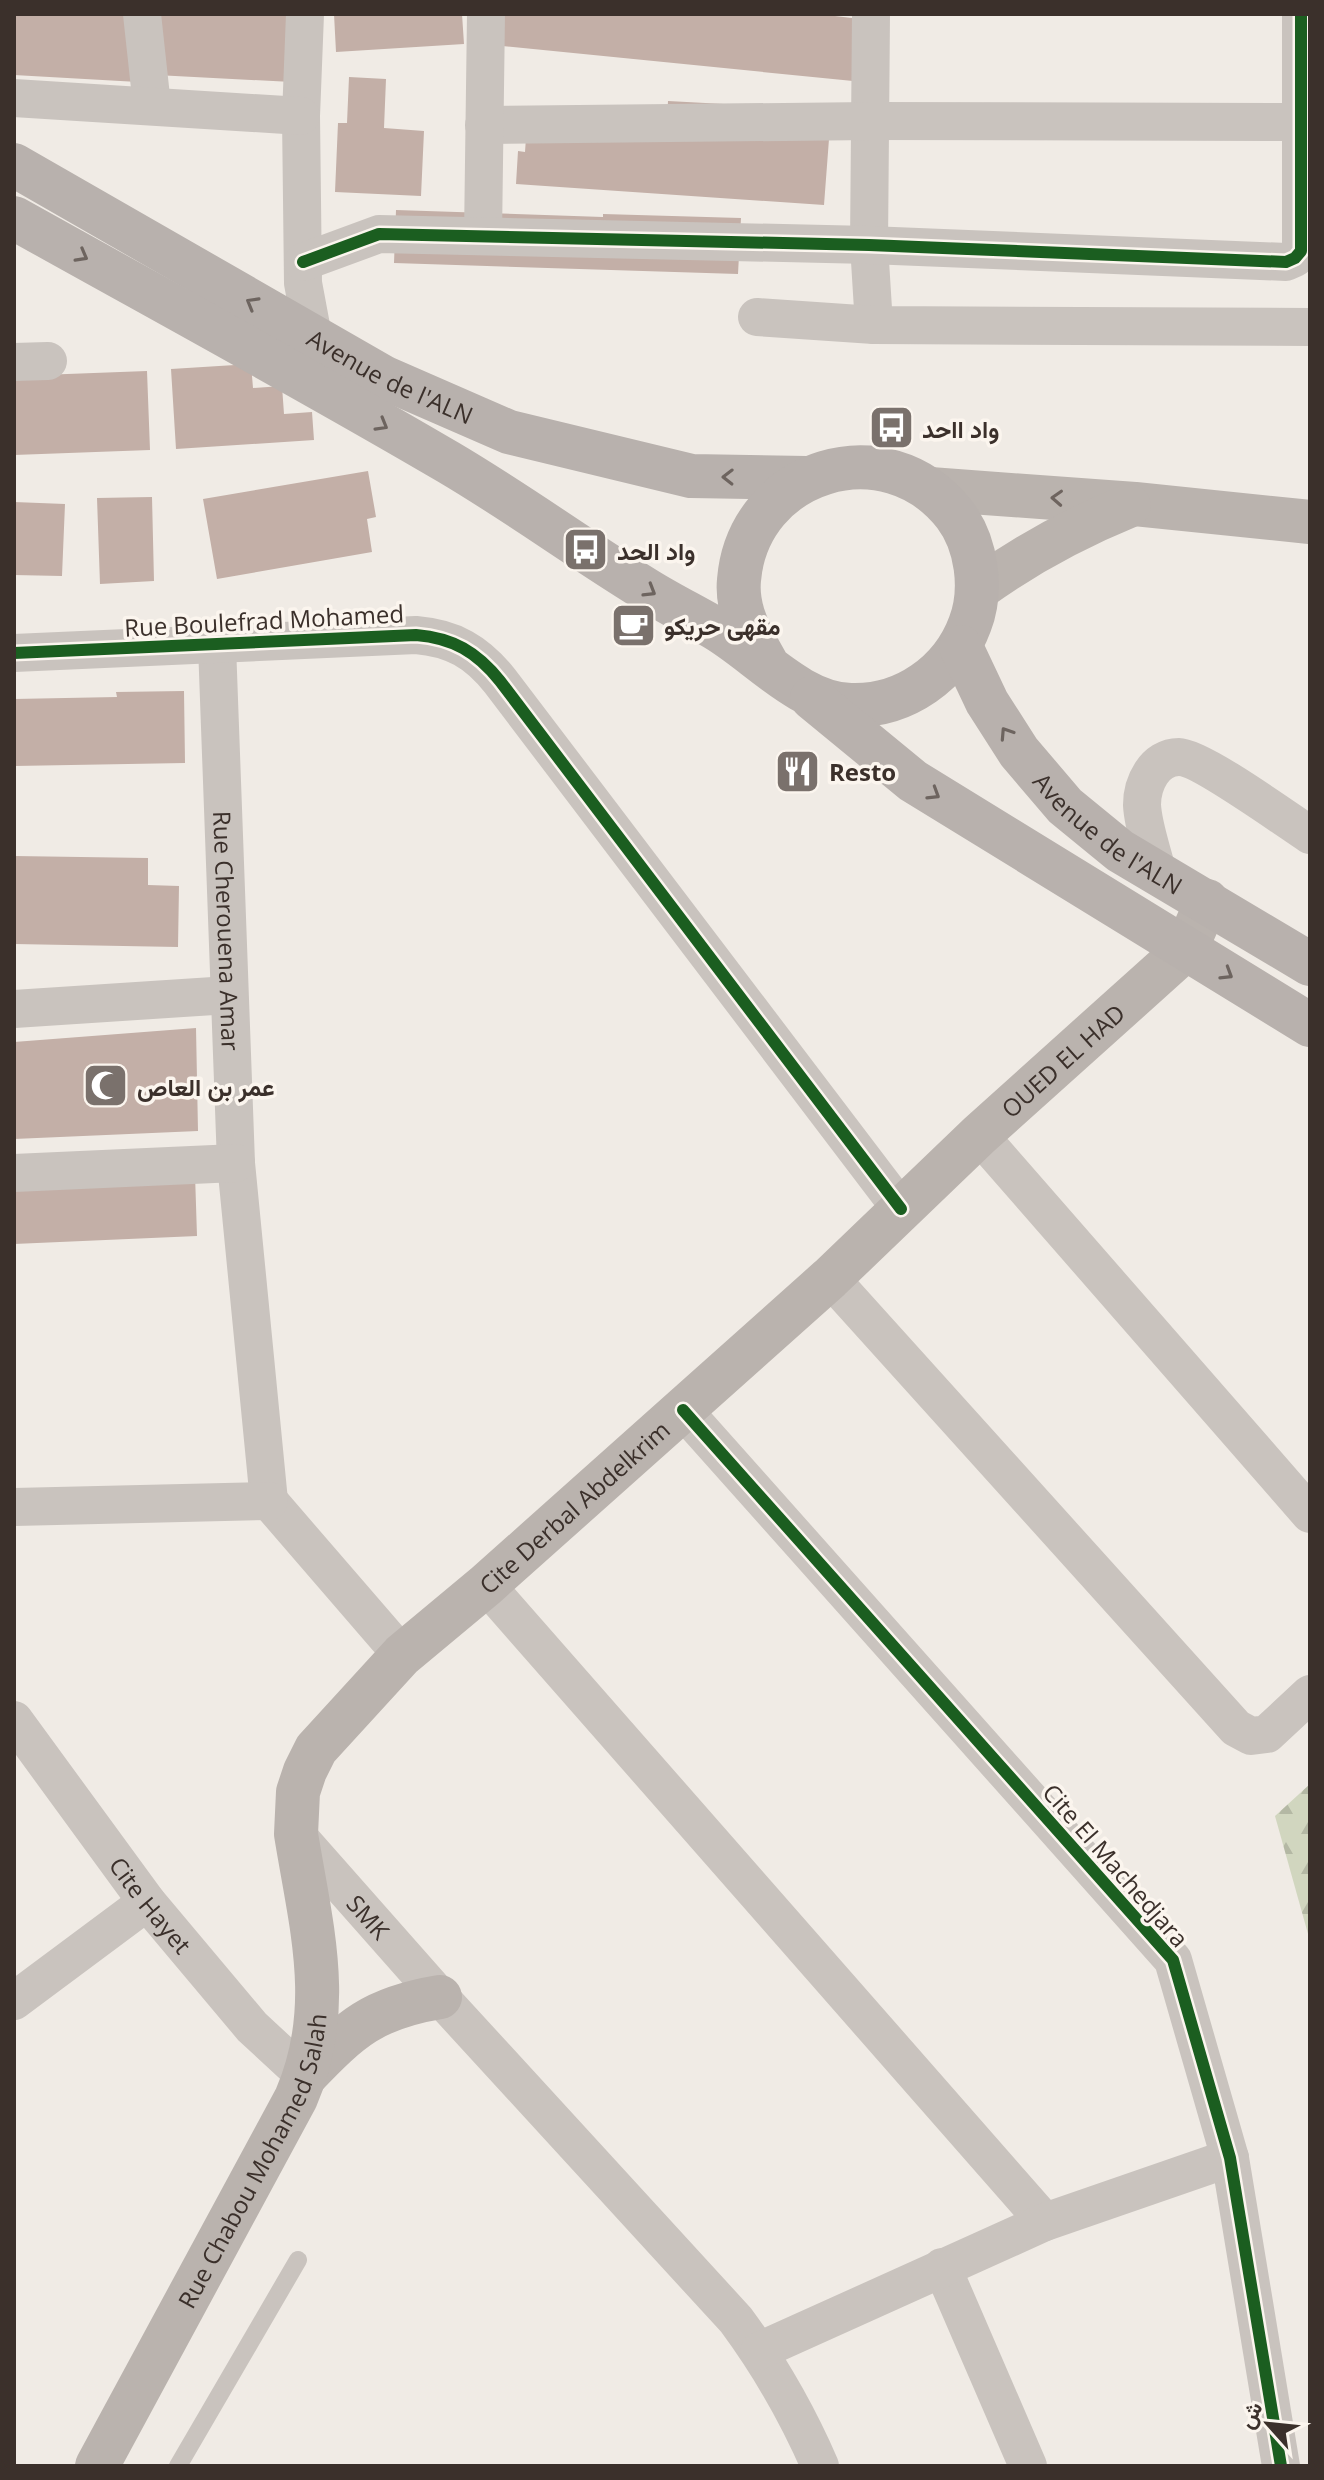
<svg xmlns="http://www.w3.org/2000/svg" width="1324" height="2480" font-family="'Open Sans',Vazirmatn,sans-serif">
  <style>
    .forest { fill: url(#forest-firs) }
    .building { fill: #c3afa7 }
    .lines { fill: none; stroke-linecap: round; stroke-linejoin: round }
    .lane { stroke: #c9c3be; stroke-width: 18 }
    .street { stroke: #c9c3be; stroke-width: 38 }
    .secondary { stroke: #bab3ae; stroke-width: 44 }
    .primary { stroke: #b8b1ad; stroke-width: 44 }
    .cycleway-casing { stroke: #fbf5ee; stroke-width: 17 }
    .cycleway { stroke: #1b5e20; stroke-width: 12 }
    .oneway { stroke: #6d645f }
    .oneway2 { stroke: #6e645f }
    .labels { text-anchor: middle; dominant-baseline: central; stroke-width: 7; stroke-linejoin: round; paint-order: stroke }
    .street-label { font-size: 24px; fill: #3b302b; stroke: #fbf5ee }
    .poi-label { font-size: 24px; font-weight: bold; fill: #3b302b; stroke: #fbf5ee; text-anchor: start }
  </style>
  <defs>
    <pattern id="forest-firs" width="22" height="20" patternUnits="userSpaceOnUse" patternTransform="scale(2)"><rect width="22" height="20" fill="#d1d6bf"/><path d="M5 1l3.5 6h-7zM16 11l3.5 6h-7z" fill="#b4b8a4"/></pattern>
  </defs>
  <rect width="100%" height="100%" fill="#f0ebe5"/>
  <!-- forest -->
  <path class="forest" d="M1310,1784V1941L1275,1816Z"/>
  <!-- building -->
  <path class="building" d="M14,14H137L138,82L14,75Z
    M149,14H291L292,82L156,75Z
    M334,14H462L464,44L336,52Z
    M475,14H836L835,16L860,19L853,81L472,43Z
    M349,77L386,79L384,128L424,131L421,196L335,192L338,123H347Z
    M668,101L724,104L829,139L824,205L516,184L518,151L525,152L528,109L666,142Z
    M396,210L603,217V214L741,218L738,274L394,263Z
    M251,364L253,388L282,386L284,414L312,412L314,440L176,449L171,369Z
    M147,371L150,450L14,455V376Z
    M368,471L376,517L367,519L372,552L217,579L203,499Z
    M152,497L154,581L100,584L97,498Z
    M14,502L65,504L62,576L14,575Z
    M184,691L185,763L14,766V699L117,697L116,692Z
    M14,856L148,858V885L179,886L178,947L14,944Z
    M196,1028L198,1131L14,1139V1042Z
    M14,1170L195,1174L197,1236L14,1244Z"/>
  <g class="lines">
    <!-- lane -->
    <path class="lane" d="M178,2466L298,2260"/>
    <!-- street -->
    <g class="street">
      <path d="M142,14L152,106"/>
      <path d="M305,14L301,116L303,283L317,358"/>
      <path d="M871,14L869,245L874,325"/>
      <path d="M14,98L301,116"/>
      <path d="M484,125L871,121L1302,122"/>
      <path d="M483,236L486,14"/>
      <path d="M303,262L379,234L869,245L1286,262L1295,258L1301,251V14"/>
      <path d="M757,317L874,325L1310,327"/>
      <path d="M14,362L48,361"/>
      <path id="s1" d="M217,645L236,1163L269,1501"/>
      <path d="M14,653L416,635C453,638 477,652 500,681L901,1209"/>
      <path d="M1157,871C1152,850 1143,826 1142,805C1142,784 1154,757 1179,757C1200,757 1287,820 1310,835"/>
      <path d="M14,1009L229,995"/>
      <path d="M979,1135L1310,1514"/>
      <path d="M14,1173L236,1163"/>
      <path d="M830,1278L1236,1728L1251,1736L1267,1734L1310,1694"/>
      <path d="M683,1410L1173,1960L1230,2158L1281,2466"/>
      <path d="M269,1501L402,1655"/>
      <path d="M14,1507L269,1501"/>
      <path d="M486,1585L1045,2222"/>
      <path id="s2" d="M14,1720L147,1902L252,2027L305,2076"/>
      <path id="s3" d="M296,1834L440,1997L736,2320C770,2366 797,2413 820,2466"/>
      <path d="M14,2001L147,1902"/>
      <path d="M942,2267L1028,2466"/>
      <path d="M759,2351L1045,2222L1230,2158"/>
    </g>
    <!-- secondary -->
    <g class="secondary">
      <path d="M930,489L1135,504L1310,522"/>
      <path d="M978,589C1025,555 1075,528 1129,506"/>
      <path d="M305,2076C351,2028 373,2008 440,1997"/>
      <path id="s4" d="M97,2466L296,2098C335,2008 311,1927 296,1834L298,1792L305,1771L316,1749L402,1655L486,1585L830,1278L979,1135L1186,949L1207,901"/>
    </g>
    <!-- primary -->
    <g class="primary">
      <path id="s5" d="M14,165L385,378L509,432L691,476L806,478"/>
      <path d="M14,218C159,299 305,378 448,462C516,502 580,549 647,590C668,603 690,614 711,626C755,650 798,704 851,705C904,707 952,673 970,624C983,590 977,544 955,515C886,426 748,470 739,580C736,611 752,638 767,664"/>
      <path id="s6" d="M961,647L987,702L1019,752L1065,806L1120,851L1310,964"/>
      <path d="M812,698L913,781L1310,1025"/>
    </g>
    <defs>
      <path id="cycleway" d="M303,262L379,234L869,245L1286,262L1295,258L1301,251V14
        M14,653L416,635C453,638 477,652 500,681L901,1209
        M683,1410L1173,1960L1230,2158L1281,2466"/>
    </defs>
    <!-- cycleway casing -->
    <use href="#cycleway" class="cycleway-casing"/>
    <!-- cycleway -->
    <use href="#cycleway" class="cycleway"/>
  </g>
  <!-- one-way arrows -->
  <defs><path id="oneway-chevron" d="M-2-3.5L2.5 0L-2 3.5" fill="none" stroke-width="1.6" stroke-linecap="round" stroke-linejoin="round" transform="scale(2)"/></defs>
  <g class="oneway">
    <use href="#oneway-chevron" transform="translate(82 256) rotate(29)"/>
    <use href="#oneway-chevron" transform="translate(252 303) rotate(-150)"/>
    <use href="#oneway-chevron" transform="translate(382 425) rotate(30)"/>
    <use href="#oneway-chevron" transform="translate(728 477) rotate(-179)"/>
    <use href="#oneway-chevron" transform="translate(650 591) rotate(31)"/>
    <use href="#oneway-chevron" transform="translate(1006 733) rotate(-123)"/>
    <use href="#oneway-chevron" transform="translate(934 794) rotate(32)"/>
    <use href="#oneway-chevron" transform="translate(1227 974) rotate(32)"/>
  </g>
  <use class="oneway2" href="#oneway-chevron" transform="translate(1057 498) rotate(-177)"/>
  <!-- icons -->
  <defs>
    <symbol id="bus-square" viewBox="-11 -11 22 22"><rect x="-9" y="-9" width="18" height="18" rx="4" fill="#7a716c" stroke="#fbf5ee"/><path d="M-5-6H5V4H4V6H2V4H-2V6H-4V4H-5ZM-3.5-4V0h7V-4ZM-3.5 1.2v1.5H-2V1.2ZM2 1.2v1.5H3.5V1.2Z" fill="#fff"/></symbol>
    <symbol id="cafe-square" viewBox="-11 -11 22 22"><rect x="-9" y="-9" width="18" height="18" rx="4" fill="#7a716c" stroke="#fbf5ee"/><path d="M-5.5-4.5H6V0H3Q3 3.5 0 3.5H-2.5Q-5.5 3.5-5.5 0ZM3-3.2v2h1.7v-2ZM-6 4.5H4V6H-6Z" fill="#fff"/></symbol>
    <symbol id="restaurant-square" viewBox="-11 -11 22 22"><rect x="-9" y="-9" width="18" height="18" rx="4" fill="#7a716c" stroke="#fbf5ee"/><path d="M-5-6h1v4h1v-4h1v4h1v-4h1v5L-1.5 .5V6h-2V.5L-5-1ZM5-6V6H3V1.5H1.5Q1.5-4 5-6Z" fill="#fff"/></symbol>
    <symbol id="mosque-square" viewBox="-11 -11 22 22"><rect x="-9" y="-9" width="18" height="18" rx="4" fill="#7a716c" stroke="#fbf5ee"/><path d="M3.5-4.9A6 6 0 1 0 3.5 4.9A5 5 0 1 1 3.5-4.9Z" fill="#fff"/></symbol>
  </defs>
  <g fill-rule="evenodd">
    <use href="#bus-square" x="866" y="402" width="51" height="51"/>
    <use href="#bus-square" x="560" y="524" width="51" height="51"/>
    <use href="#cafe-square" x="608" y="600" width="51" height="51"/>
    <use href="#restaurant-square" x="772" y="746" width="51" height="51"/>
    <use href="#mosque-square" x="80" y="1060" width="51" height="51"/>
  </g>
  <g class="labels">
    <!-- street labels -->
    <g class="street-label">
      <text stroke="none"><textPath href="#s5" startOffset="432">Avenue de l'ALN</textPath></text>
      <text transform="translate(264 620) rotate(-3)">Rue Boulefrad Mohamed</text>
      <text stroke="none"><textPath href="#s6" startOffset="242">Avenue de l'ALN</textPath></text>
      <text stroke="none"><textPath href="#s1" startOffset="286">Rue Cherouena Amar</textPath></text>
      <text stroke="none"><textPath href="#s4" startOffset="1792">OUED EL HAD</textPath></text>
      <text stroke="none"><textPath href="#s4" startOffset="1130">Cite Derbal Abdelkrim</textPath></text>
      <text transform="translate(1116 1865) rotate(49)">Cite El Machedjara</text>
      <text stroke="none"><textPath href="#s2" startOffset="230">Cite Hayet</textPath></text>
      <text stroke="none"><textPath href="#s3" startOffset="110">SMK</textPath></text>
      <text stroke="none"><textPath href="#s4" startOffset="344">Rue Chabou Mohamed Salah</textPath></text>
    </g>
    <!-- poi labels -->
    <g class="poi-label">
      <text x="922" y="428">واد ااحد</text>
      <text x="617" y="550">واد الحد</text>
      <text x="664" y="625">مقهى حريكو</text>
      <text x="829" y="771">Resto</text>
      <text x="137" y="1086">عمر بن العاص</text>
    </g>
  </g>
  <!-- border -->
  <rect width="1324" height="2480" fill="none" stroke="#3b302b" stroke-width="32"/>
  <!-- north arrow -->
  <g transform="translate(1268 2424) rotate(297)" stroke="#fbf5ee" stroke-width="6" paint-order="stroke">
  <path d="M0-6L14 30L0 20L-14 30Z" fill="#3b302b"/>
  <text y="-12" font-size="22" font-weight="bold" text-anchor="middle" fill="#3b302b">ش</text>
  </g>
</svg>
